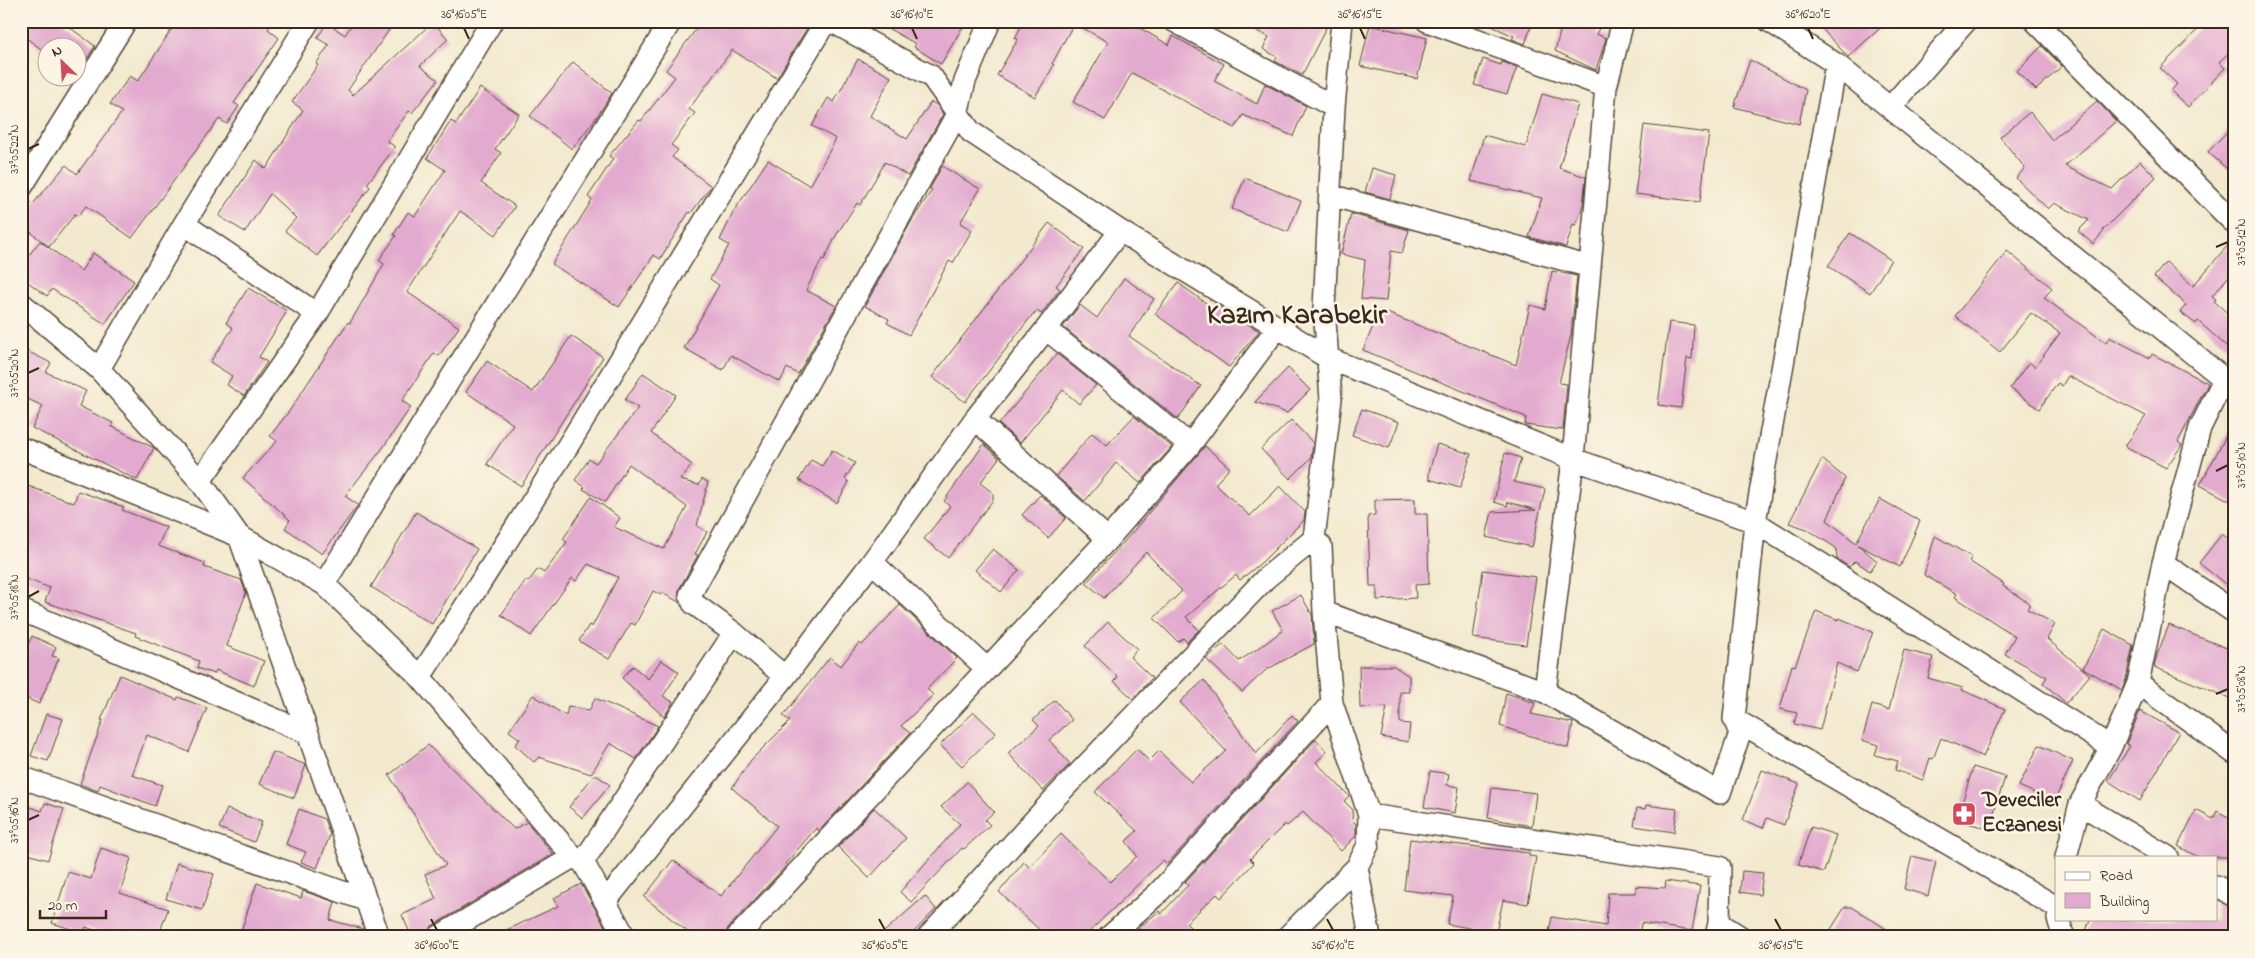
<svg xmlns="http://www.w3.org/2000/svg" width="2255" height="958" font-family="'Indie Flower',sans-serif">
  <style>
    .building { fill: #e3aacf }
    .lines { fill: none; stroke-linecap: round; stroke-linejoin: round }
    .minor-casing { stroke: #564738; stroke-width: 24 }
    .minor { stroke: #fff; stroke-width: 21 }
    .ticks { fill: none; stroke: #3b2a1e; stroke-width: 2 }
    .labels { text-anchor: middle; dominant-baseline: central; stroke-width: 5; stroke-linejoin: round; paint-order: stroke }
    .poi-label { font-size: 22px; font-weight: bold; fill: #3b2a1e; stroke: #fcf5e5; text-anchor: start }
    .district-label { font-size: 28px; font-weight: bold; fill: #3b2a1e; stroke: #fcf5e5 }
    .neatline { fill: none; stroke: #3b2a1e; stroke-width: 2 }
    .ticks-label { font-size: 12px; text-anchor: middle; fill: #3b2a1e }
  </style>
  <rect width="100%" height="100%" fill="#fcf5e5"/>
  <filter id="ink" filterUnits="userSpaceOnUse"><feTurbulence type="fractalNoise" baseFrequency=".02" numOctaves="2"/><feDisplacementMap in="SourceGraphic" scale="10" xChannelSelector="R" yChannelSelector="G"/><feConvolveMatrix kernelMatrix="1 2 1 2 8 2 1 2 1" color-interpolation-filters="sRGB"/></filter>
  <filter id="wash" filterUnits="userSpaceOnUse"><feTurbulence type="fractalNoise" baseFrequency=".0096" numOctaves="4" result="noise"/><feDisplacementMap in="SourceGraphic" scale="20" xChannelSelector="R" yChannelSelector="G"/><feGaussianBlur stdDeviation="1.12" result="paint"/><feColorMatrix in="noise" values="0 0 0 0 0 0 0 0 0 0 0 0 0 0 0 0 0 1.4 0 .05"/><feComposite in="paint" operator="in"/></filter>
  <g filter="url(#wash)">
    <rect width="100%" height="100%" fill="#f2e9ce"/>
    <g id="blocks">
      <!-- building -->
      <path class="building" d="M21,21H61L95,46L78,73V48H48V54L21,34Z
        M177,21H274L268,29L279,38L234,103L239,106L227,124L219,119L132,238L86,206L78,216L75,214L49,247L21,224V212L30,202L33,204L66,165L77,174L122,112L110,104L130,76L138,81Z
        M354,21H395L348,90L353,95L433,22L448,39L420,66L438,80L412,113L409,111L387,141L395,147L367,184L370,187L317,256L285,231L296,218L270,194L245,232L219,216L256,160L266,169L303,110L292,102L318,65L316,64L329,45L317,38L327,23L345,35Z
        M702,21H800L808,26L777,78L732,50L689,109L695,113L671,145L678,150L672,157L711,186L691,213L689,212L660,259L654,255L619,307L552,264L592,200L588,197L613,159L609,156L639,120L641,121L675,77L666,70Z
        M875,21H966L941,64L914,47L916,44Z
        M1024,21H1128L1169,45L1173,36L1224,64L1214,81L1257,104L1265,84L1306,106L1293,136L1243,115L1235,128L1132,73L1105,120L1073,102L1108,42L1074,23L1052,64L1054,65L1035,97L997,75L1018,39L1015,38Z
        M1237,21H1313L1326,28L1302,75L1275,61L1277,57L1263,49L1269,37Z
        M1480,21H1533L1525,44L1512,39L1514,36Z
        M1563,21H1603L1596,34L1606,38L1596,70L1555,51Z
        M1815,21H1888L1848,57Z
        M2206,21H2234V48L2219,62L2225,68L2188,107L2171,91L2177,84L2160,68Z
        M1370,25L1427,38L1417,79L1360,66Z
        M2042,46L2062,66L2036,90L2017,71Z
        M858,59L891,77L870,116L907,139L931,102L937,105L943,114L908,176L885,162L860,205L857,203L837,234L824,260L822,259L806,290L836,306L798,374L787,368L780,382L731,355L723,370L684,348L719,285L710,279L729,245L720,240L734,211L768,160L810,186L836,139L812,126L828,98L834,102Z
        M1483,59L1501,65L1502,62L1517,67L1507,94L1474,85Z
        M1750,60L1806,90L1799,124L1734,107Z
        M573,62L612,93L596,118L572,149L530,116Z
        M480,88L519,114L495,149L501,153L481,183L515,206L496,235L460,211L407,292L459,327L439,356L434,353L402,401L411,407L382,449L345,496L358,505L322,554L285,528L290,520L243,478L277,441L270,436L290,410L348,322L350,323L384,264L379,260L396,236L394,234L408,212L415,216L445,170L427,158L451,121L456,124Z
        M1542,94L1578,104L1559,168L1586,177L1583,205L1576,225L1573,224L1566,247L1529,237L1542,198L1471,181L1484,135L1526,147Z
        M2097,101L2116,121L2065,166L2112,189L2140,161L2156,177L2103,230L2104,231L2093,244L2078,231L2089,220L2054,203L2048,209L2016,178L2025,168L2000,137L2030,112L2052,140Z
        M2234,124V175L2208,152Z
        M1644,125L1709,133L1700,202L1635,194Z
        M942,166L980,189L960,223L972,230L953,263L949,261L909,335L887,323L889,319L865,306L911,222L932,190L930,189Z
        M1372,168L1396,175L1390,199L1365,192Z
        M1245,178L1301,201L1288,232L1232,209Z
        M1351,214L1409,230L1402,253L1391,251L1386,301L1361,299L1365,260L1341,254Z
        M1049,223L1084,249L1056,286L1060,289L1041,314L1037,311L1034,315L1033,314L965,402L932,377Z
        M1850,233L1891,260L1870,293L1828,266Z
        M2234,238V270L2212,296L2216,299L2214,301L2234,319V353L2198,321L2196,324L2180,312L2186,305L2154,277L2166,262L2193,286Z
        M40,241L81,271L93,253L134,281L105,324L52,289L47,296L21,277V265Z
        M2007,251L2052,288L2044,298L2106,343L2109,337L2150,358L2152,354L2208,383L2178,442L2182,445L2166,468L2125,446L2146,416L2068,376L2062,386L2058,383L2039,409L2010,388L2029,362L2035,367L2060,333L2031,313L2000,352L1955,316Z
        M1552,271L1577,276L1571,335L1559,383L1567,384L1563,430L1525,425L1526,417L1363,350L1380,310L1516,365L1530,305L1545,309Z
        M1124,278L1154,299L1129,336L1201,386L1178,419L1063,327L1080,305L1097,318Z
        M1178,283L1213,308L1215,304L1259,331L1229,367L1155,314Z
        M248,288L287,311L259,357L267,362L244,396L227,385L232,376L210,362L233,328L226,323Z
        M1669,322L1694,325L1692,359L1687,358L1681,408L1658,405Z
        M571,336L603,357L521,486L487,464L513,424L466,392L487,361L533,392Z
        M21,348L51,363L46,372L86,391L79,406L113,423L111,426L154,448L137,480L32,428L43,406L21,396Z
        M1057,354L1096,385L1079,404L1063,390L1020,443L999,424Z
        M1288,368L1310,390L1287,413L1255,402Z
        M643,373L676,395L651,433L692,465L680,480L699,485L702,479L708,482L697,526L707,532L695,554L698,555L679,589V602L662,593L661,595L653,591L635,625L631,623L609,659L579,641L589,625L592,627L618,577L588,564L576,581L572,578L531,636L501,615L526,580L528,582L538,569L544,573L567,542L563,539L591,497L620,518L614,527L664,549L687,507L629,464L605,502L583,489L585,487L575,480L589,459L596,463L638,408L625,400Z
        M1362,409L1399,422L1389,448L1352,435Z
        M1134,416L1172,447L1140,483L1116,463L1085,501L1056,476L1092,433L1107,445Z
        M1291,420L1313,443L1311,458L1290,479L1261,449Z
        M2234,421V503L2200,485Z
        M984,444L999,458L980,483L993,493V500L948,558L924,539L950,506L944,501Z
        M1437,444L1471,454L1460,488L1429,479V472Z
        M1205,446L1230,468L1215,484L1250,516L1280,486L1305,512L1304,520L1262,562L1240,580L1236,575L1186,617L1199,630L1187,642L1183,638L1178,642L1154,618L1182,591L1146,552L1104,598L1086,583L1124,542Z
        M832,450L855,463L845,479L849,482L837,503L799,480L811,460L822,466Z
        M1505,453L1521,458L1514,482L1545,489L1532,547L1486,537L1492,512L1536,510L1508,502L1507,506L1494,502Z
        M1822,459L1845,478L1827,520L1856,543L1880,499L1920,521L1900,567L1858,545L1877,561L1870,571L1855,561L1849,567L1837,559L1836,548L1807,529L1789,523Z
        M28,486L74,503L78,491L124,507L122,510L166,527L158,546L205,563L204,567L241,580L246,593L227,646L264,661L254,686L216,670L214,674L197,668L199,661L135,636L136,633L45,602L50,588L21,577V506Z
        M1040,495L1066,518L1048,538L1022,515Z
        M1415,499V514H1427L1429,584L1415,585L1416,598L1377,600V586H1370L1368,516L1375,515V500Z
        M416,512L477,549L432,624L371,587Z
        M2222,534L2234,543V591L2199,563Z
        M1935,536L1972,557L1969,561L2004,584L2003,586L2030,604L2027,609L2055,624L2047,639L2090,675L2066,703L2043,683L2047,677L2005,654L2015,636L1955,597L1957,594L1924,575Z
        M993,549L1019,570L1001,592L975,570Z
        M1483,570L1536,577L1526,645L1473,638Z
        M1301,595L1312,615L1314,644L1266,670L1242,692L1206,659L1223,644L1239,661L1266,643L1283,630L1272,611Z
        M900,605L957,658L927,689L933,695L901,726L910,733L819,831L816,828L785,864L787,865L728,928L725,937H694L644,897L673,860L721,896L777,826L732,788L751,760L790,721L783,716L830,657L841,666L859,643L862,645Z
        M1816,611L1839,620V618L1873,632L1857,672L1837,663L1820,730L1794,724L1797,713L1780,709L1792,665L1795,666Z
        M1108,622L1137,649L1130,657L1152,678L1133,699L1114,681L1118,677L1085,646Z
        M2169,625L2234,651V700L2154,667L2157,655Z
        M2104,629L2133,645L2126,679L2122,690L2083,668Z
        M32,636L56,647L52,656L59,658L39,704L21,696V661Z
        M1904,650L1933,657L1928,678L1963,688L1962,690L2005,709L1983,757L1941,738L1933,759L1930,758L1923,780L1895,770L1898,761L1875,755L1878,745L1862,740L1872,705L1889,710Z
        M661,660L679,672L663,696L673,702L664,717L622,678L633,666L648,679Z
        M1359,666H1394L1409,676V692H1400V723L1410,724L1408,742L1381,737L1387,707L1360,708Z
        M120,675L177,700L178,697L207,708L189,752L147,735L132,775L162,785L155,806L100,785L98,791L80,784L103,720H101Z
        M1204,680L1256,754L1292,715L1298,721L1167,864L1163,860L1084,937H1047L999,892L1024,862L1029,867L1061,834L1110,882L1137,856L1126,841L1137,831L1095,792L1137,749L1149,761L1159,751L1191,782L1226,751L1180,702Z
        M1506,693L1535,703L1531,714L1573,723L1568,748L1500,726Z
        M533,695L566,716L568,706L589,711L595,698L658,726L636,759L610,743L591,774L539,757L534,762L515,745L520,739L509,731Z
        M1055,700L1072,720L1049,740L1070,764L1043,791L1008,753L1039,726L1033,720Z
        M2140,711L2179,732L2140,801L2108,781L2130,746L2126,744Z
        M974,712L996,733L962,766L940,745Z
        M46,714L63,719L48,761L31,756Z
        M1316,739L1327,752L1316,762L1349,796L1344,801L1353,810L1352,820L1356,824V836L1341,851L1303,812L1287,826L1285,824L1250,859L1254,863L1221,898L1217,894L1186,923L1200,937H1128L1159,911L1161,914L1188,885L1185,882Z
        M428,745L514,829L527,822L553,854L432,926L426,937H412L402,915L436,899L425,874L446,865L389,775Z
        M2039,745L2073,761L2054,802L2019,786Z
        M273,752L306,765L294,798L259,784Z
        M1973,767L2005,777L1989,829L1957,820Z
        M1762,770L1799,784L1784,825L1767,818L1763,828L1743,820Z
        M1430,771L1449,774L1447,785L1459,787L1455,813L1424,807Z
        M595,774L610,785L583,818L569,807Z
        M967,782L994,812L985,820L990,825L964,849L962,848L911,902L900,892L960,824L941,807Z
        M1492,788L1536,793L1532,826L1488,818Z
        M45,803L64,809L48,860L21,852V804L42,811Z
        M1646,805L1677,809L1674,832L1634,826L1637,808L1645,809Z
        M874,808L906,838L869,878L838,847Z
        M227,809L262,822L254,842L219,828Z
        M299,809L324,819L330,835L317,868L301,862L306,852L286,844Z
        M2196,810L2213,819L2217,811L2234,820V857H2198L2178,846Z
        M1811,827L1836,835L1824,872L1798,865Z
        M1410,839L1529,853V856L1536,857L1528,904L1503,900L1496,933L1447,924L1453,896L1404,890Z
        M101,848L131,858L120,893L168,909L158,937H112L86,927L84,933L52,923L68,872L91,879Z
        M1912,856L1936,862L1928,896L1904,889Z
        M177,863L214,874L202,910L166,899Z
        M1742,871L1763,873L1760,895L1740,892Z
        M1666,881L1700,886L1692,931L1641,923L1639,937H1548L1552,917L1606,926L1608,893H1636V886L1665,888Z
        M257,883L301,898L303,891L335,902L330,920L363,929L366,937H239Z
        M581,884L611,937H492L558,906L554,898Z
        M925,896L936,909L909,937H878Z
        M2216,900L2234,908V937H2084L2090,919H2216Z
        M1845,907H1852L1899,937H1826Z"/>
    </g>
  </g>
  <g filter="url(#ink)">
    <use href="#blocks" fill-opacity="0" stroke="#564738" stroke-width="1"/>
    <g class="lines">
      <defs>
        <path id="minor" d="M831,21L931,76L971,132L1120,231L1328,358L1573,459L1755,522L2111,747
          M1174,21L1334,107
          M1342,21L1334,107L1324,309L1331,399L1314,539L1321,546L1324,612L1332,703L1369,815L1368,845L1357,867L1370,937
          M1427,21L1606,87
          M1769,21L1836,64L2234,387
          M2035,21L2234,223
          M1890,108L1966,21
          M21,188L126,21
          M1330,195L1590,267
          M184,224L317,314
          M21,303L99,369L200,481L239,536L324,584L420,677L573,857L583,862L625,937
          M1046,329L1190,445
          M99,369L184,224L309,21
          M975,419L1108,539
          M21,448L239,536L379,937
          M200,481L317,314L492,21
          M872,562L986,668
          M2163,563L2234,612
          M324,584L671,21
          M21,610L307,733
          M1324,612L1545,692L1720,793L1740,733L1734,719L1755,522L1836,64
          M420,677L569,444L826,21
          M785,677L734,633L693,603L690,595L957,114L965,81L990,21
          M2138,683L2234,753
          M1545,692L1573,459L1606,87L1623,21
          M1734,719L2053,905
          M21,777L365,900
          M2080,804L2168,857
          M1369,815L1720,867L1719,923L1716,937
          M2066,857L2080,804L2111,747L2138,683L2163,563L2200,428L2224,379
          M583,862L734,633
          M2216,886L2234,896
          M606,901L785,677L872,562L975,419L1046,329L1120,231
          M2058,919L2064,937
          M1719,923L1741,937
          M438,937L573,857
          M737,937L1108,539L1190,445L1277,328
          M928,937L1050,803L1266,578L1314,539
          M1109,937L1158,893L1332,703
          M1287,937L1357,867"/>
      </defs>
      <!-- minor casing -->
      <use href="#minor" class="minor-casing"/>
      <!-- minor -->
      <use href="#minor" class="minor"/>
    </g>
  </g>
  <!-- ticks -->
  <path class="ticks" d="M464,28L469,39M912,28L917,39M1360,28L1365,39M1808,28L1813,39M28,149L39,144M2216,247L2228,242M28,373L39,368M2216,471L2228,465M28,597L39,591M2216,694L2228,689M28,820L39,815M431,919L437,930M879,919L885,930M1327,919L1333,930M1775,919L1781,930"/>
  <!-- icons -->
  <defs>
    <symbol id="pharmacy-square" viewBox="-11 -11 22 22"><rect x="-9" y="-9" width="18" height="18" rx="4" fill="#d1495b" stroke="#fcf5e5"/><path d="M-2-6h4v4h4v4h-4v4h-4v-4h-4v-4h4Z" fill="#fff"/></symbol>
  </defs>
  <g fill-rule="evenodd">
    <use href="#pharmacy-square" x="1950" y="800" width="28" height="28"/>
  </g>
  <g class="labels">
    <!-- poi labels -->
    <g class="poi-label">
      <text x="1982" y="801">Deveciler<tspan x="1982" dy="25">Eczanesi</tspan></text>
    </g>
    <!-- district labels -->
    <g class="district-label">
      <text x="1297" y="316">Kazım Karabekir</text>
    </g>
  </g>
  <!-- margin -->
  <rect width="2255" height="958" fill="none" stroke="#fcf5e5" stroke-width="55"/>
  <!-- legend -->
  <rect x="2055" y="856" width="162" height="65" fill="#fcf5e5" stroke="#afa495"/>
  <rect x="2065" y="872" width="25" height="8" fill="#ffffff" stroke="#afa495"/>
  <text x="2100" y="880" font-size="15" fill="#3b2a1e">Road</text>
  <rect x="2065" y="893" width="25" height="15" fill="#e3aacf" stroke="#afa495"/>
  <text x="2100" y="906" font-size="15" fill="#3b2a1e">Building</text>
  <!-- north arrow -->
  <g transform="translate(62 62) rotate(335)"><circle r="24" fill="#fcf5e5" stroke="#afa495"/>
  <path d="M0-4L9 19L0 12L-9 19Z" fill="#d1495b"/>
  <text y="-8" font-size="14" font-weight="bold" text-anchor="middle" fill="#3b2a1e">N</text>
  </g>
  <!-- scale -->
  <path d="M40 910v8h66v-8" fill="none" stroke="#3b2a1e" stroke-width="2.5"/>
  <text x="48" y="910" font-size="15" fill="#3b2a1e" stroke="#fcf5e5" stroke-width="4" paint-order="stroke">20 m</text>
  <rect x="28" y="28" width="2200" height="902" class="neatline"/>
  <g class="ticks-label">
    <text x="464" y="18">36°16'05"E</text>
    <text x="912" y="18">36°16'10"E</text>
    <text x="1360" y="18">36°16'15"E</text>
    <text x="1808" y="18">36°16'20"E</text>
    <text transform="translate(14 149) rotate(-90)" y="4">37°05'22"N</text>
    <text transform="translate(2241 242) rotate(-90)" y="4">37°05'12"N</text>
    <text transform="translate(14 373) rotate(-90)" y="4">37°05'20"N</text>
    <text transform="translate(2241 465) rotate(-90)" y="4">37°05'10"N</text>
    <text transform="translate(14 597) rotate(-90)" y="4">37°05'18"N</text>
    <text transform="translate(2241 689) rotate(-90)" y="4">37°05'08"N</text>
    <text transform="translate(14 820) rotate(-90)" y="4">37°05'16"N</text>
    <text x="437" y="949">36°16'00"E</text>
    <text x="885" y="949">36°16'05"E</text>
    <text x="1333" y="949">36°16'10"E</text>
    <text x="1781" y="949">36°16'15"E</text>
  </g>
</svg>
